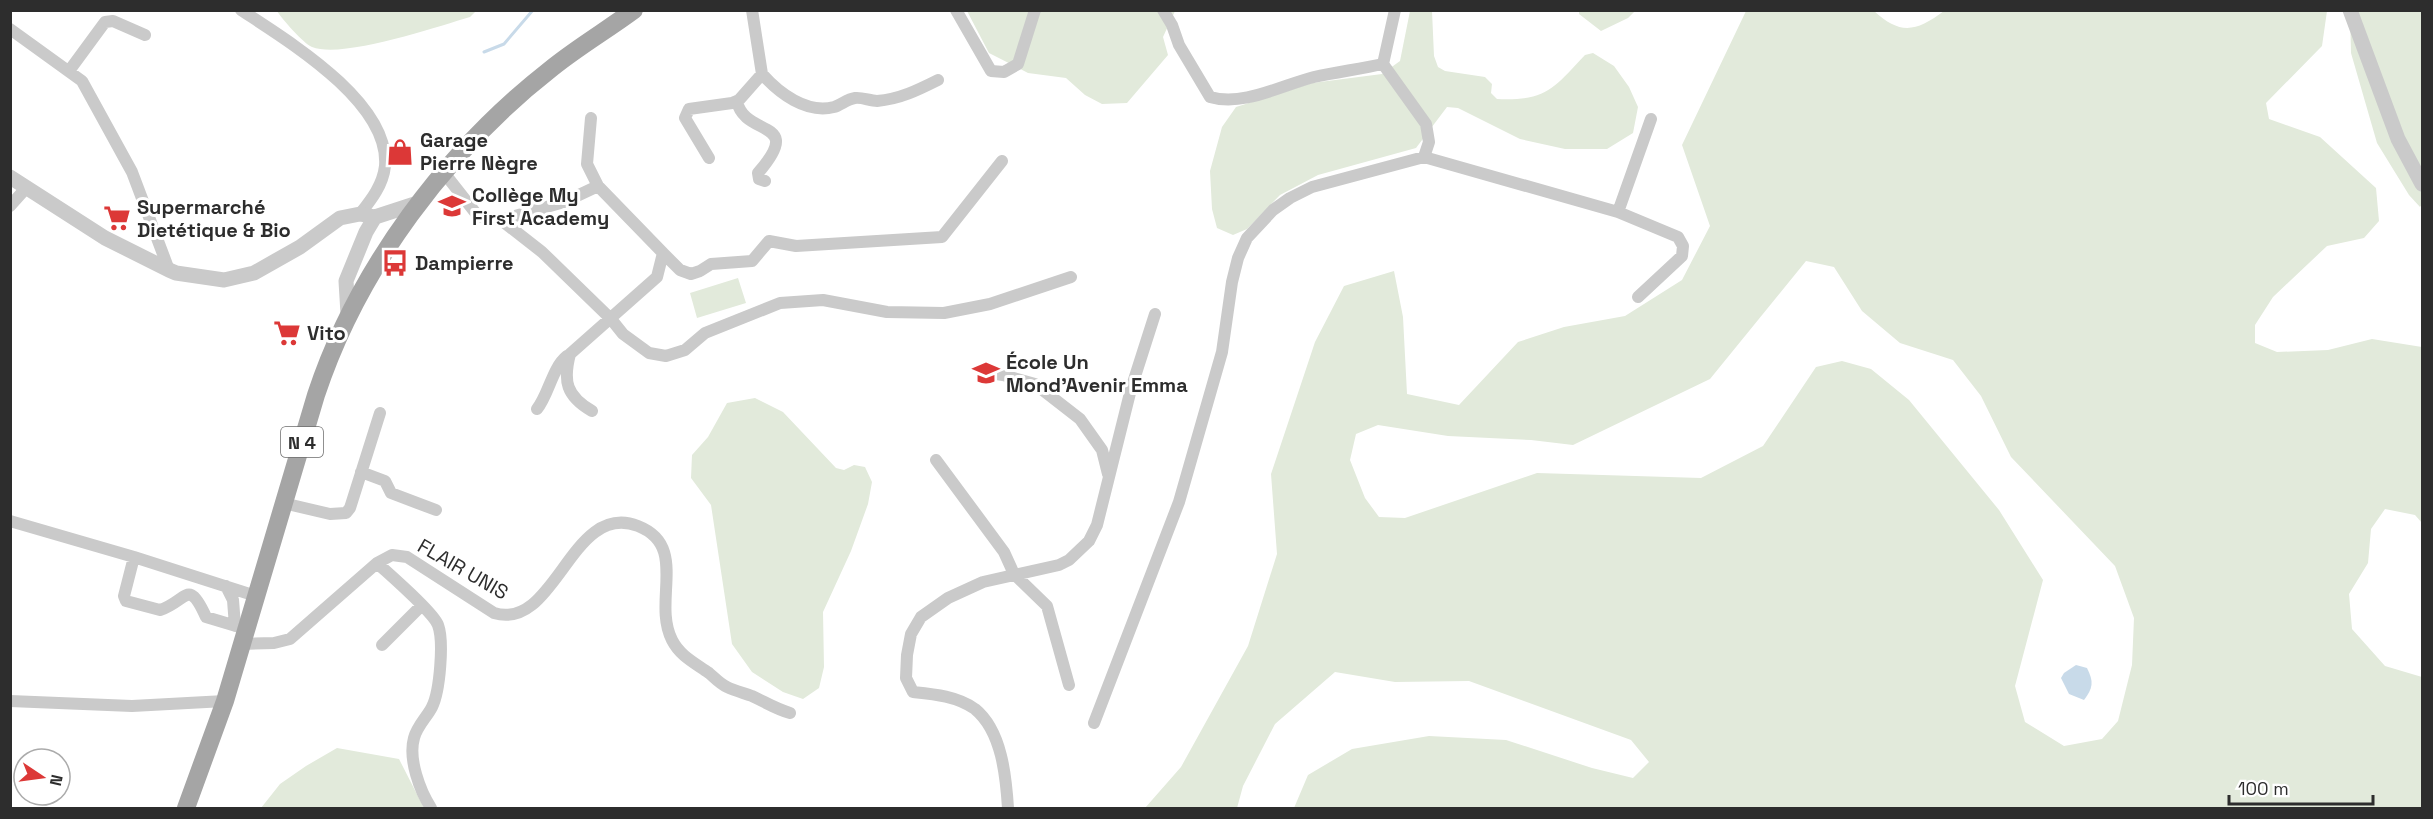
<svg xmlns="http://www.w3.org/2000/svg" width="2433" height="819" font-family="'Space Grotesk',sans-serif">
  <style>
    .green { fill: #e2eadb; fill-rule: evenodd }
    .water { fill: #c8dae9 }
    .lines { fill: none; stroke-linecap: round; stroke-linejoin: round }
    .stream { stroke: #c8dae9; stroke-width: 3 }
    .minor { stroke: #cacaca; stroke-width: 12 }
    .tertiary { stroke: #cacaca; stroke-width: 15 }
    .primary { stroke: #a5a5a5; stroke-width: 18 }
    .labels { text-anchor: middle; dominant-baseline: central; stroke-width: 6; stroke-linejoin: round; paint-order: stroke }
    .shield { fill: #fff; stroke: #6c6c6c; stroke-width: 1.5 }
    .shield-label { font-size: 18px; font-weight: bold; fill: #2d2d2d }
    .poi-label { font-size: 20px; font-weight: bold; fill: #2d2d2d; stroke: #fff; text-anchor: start }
    .street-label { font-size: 20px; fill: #2d2d2d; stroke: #fff }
  </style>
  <rect width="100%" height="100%" fill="#fff"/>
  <!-- green -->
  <path class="green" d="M277,11H476L470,17C436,27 343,59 312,47C303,43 282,19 277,11Z
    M967,11H1175L1163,37L1168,55L1127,103L1102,104L1085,95L1066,78L1028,73L989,53Z
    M1410,11H1432L1434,56L1438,67L1445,71L1485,77L1492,84L1491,93L1497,99C1546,101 1553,89 1585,55L1593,53L1614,66L1629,87L1638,107L1633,133L1607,149H1565L1520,139L1458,108L1447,107L1416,148L1318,175L1280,195L1247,229L1233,235L1217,228L1212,209L1210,171L1222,127L1236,107L1312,83L1382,74L1400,61Z
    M1579,11V10L1635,11L1628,18L1601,31L1579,14Z
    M1944,11H2327L2322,46L2266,103L2269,119L2320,137L2376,188L2379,221L2364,238L2327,246L2273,297L2255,325V343L2277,352L2328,350L2372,339L2422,347V523L2415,515L2385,509L2371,529L2368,563L2349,594L2352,629L2385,666L2422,677V808H1294L1308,775L1352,749L1429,736L1506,740L1592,768L1633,778L1649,762L1631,740L1469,681L1395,682L1335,672L1275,724L1243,786L1237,808H1145L1181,767L1248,646L1277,554L1271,474L1315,342L1344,286L1394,271L1403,317L1407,394L1459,405L1518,342L1564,327L1625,316L1682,280L1710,226L1682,145L1746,11H1874C1900,35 1916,32 1944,11ZM1806,261L1834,267L1862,311L1900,343L1953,360L1981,396L2011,457L2115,566L2134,618L2132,665L2118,721L2102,739L2064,746L2025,722L2015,686L2043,580L1999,510L1909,400L1871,369L1842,361L1816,367L1763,446L1701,478L1537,473L1405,518L1379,517L1365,498L1350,460L1356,434L1378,425L1448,436L1531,440L1573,445L1710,379Z
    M2350,11H2422V204L2420,207L2409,195L2377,143L2351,53Z
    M738,278L746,303L697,318L690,293Z
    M755,398L783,412L836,468L844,470L854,465L865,467L872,482L868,504L851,551L823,612L824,667L819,688L803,699L783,692L752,672L732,644L711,505L691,478L692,455L708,437L727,403Z
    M337,748L399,759L424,808H261L280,784L306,766Z"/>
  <!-- water -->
  <path class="water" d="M2076,665L2087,668C2094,682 2093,688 2084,700L2069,694L2061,678L2064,673Z"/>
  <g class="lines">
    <!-- stream -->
    <path class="stream" d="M484,52L504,44L533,10"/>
    <!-- minor -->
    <path class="minor" d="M241,10C288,41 390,102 385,166C383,185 371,200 360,214
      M956,10L991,71L1004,72L1018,64L1035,10
      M1163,10L1172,25L1179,45L1210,97C1243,107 1282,85 1314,77C1337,72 1360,69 1383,64
      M10,29L82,81L132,172L169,270
      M69,71L105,22L113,21L145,35
      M762,74C779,93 806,114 834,107C841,105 847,99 855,98C862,97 870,101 877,101C900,99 918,90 938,80
      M737,101C744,138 806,118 758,173L759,179L765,181
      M591,118L587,164L598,186L663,253L657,277L570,354C563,381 566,396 592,411
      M1424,157L1618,212L1678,237L1683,246L1682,256L1638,297
      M709,158L685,118L689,109L732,103L739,100L762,74L752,10
      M445,174L478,216L501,220L542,252L611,319L623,334L649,353L666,356L685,350L705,333L780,303L823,300L887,312L944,313L990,304L1071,277
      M10,206L27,187
      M1618,212L1651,119
      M501,220L564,202L598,186
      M663,253L680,270L691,274L700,271L711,264L752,261L769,241L796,246L942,237L1002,161
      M983,372L1003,375L1035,384L1080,419L1102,450L1108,474
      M537,409C549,394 552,368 567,356
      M936,460L1004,552L1014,574L1047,606L1069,685
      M361,472L385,481L391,493L436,510
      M283,503L330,514L346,513L350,508L380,413
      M10,521L134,557L256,596
      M134,557L124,596L126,601L160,610C187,601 188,577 206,617L246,629
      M377,563C390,575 433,612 438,625C444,641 440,691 432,707C427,717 417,726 414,738C408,759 420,791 431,808
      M226,586L233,600L235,626
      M241,644L274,643L290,639L377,563L392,555L407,557L494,613C556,632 571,500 638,526C689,546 652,601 672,640C680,656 695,663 709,673C715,678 720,684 727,687C735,691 744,693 752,696C765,702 776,709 790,713
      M382,645L421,606
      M10,701L132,706L225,701
      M1094,723L1179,502L1222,352L1232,282L1238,258L1247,238L1273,210L1290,198L1312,187L1424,157L1429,142L1426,124L1383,64L1395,10
      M1008,808C1006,777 1002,731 975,709C957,696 933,694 913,692L906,678L907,655L911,634L921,617L948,598L983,582L1059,565L1069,560L1089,541L1097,525L1131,389L1155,314"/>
    <!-- tertiary -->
    <path class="tertiary" d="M2350,10L2398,139L2422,184
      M10,177L105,238L169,270L176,273L224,280L254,273L300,247L340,218L360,214L375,217L421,202
      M348,314L346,281L366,232L375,217"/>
    <!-- primary -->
    <path class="primary" d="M186,808L225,701L316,395C358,268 447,150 552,68C578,47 607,30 634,10"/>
  </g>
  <!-- icons -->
  <defs>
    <symbol id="shop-bare" viewBox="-9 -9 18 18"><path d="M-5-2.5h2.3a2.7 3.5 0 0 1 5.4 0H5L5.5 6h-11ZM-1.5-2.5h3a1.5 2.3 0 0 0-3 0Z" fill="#dc3837" stroke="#fff" stroke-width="2.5" paint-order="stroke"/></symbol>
    <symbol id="school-bare" viewBox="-9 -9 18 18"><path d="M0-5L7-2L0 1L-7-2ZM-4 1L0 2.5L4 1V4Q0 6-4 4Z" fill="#dc3837" stroke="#fff" stroke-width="2.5" paint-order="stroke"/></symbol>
    <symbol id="supermarket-bare" viewBox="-9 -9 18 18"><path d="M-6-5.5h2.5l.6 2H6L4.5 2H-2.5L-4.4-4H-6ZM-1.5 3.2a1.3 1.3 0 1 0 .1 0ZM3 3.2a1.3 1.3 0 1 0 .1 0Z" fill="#dc3837" stroke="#fff" stroke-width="2.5" paint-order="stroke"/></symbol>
    <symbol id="bus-bare" viewBox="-9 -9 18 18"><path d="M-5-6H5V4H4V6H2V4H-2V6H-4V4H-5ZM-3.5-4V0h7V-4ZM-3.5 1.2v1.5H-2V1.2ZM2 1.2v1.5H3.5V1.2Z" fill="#dc3837" stroke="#fff" stroke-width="2.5" paint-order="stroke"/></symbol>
  </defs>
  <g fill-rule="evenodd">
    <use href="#shop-bare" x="381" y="133" width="38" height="38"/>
    <use href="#school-bare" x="433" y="187" width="38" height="38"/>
    <use href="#supermarket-bare" x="98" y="199" width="38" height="38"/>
    <use href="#bus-bare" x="376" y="244" width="38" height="38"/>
    <use href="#supermarket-bare" x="268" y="314" width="38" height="38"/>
    <use href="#school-bare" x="967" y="354" width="38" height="38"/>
  </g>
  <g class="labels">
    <!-- shield labels -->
    <rect class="shield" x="281" y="427" width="42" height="30" rx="4.5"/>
    <g class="shield-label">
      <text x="302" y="442">N 4</text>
    </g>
    <!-- poi labels -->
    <g class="poi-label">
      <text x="420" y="140">Garage<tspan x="420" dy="23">Pierre Nègre</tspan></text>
      <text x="472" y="195">Collège My<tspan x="472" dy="23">First Academy</tspan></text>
      <text x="137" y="207">Supermarché<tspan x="137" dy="23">Dietétique &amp; Bio</tspan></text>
      <text x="415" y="263">Dampierre</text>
      <text x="307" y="333">Vito</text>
      <text x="1006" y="362">École Un<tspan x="1006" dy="23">Mond'Avenir Emma</tspan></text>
    </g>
    <!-- street labels -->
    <g class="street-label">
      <text transform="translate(463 569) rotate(30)">FLAIR UNIS</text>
    </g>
  </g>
  <!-- border -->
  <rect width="2433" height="819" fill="none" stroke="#2d2d2d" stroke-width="24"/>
  <!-- north arrow -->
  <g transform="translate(42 777) rotate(103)"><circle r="28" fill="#ffffff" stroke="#ababab" stroke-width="1.5"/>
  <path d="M0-4.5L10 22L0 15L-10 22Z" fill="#dc3837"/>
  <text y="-9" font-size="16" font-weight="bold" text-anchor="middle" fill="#2d2d2d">N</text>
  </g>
  <!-- scale -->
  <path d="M2229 795v9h144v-9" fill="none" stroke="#2d2d2d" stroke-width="3"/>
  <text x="2238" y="795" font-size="18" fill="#2d2d2d" stroke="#ffffff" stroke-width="4.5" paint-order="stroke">100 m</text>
</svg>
